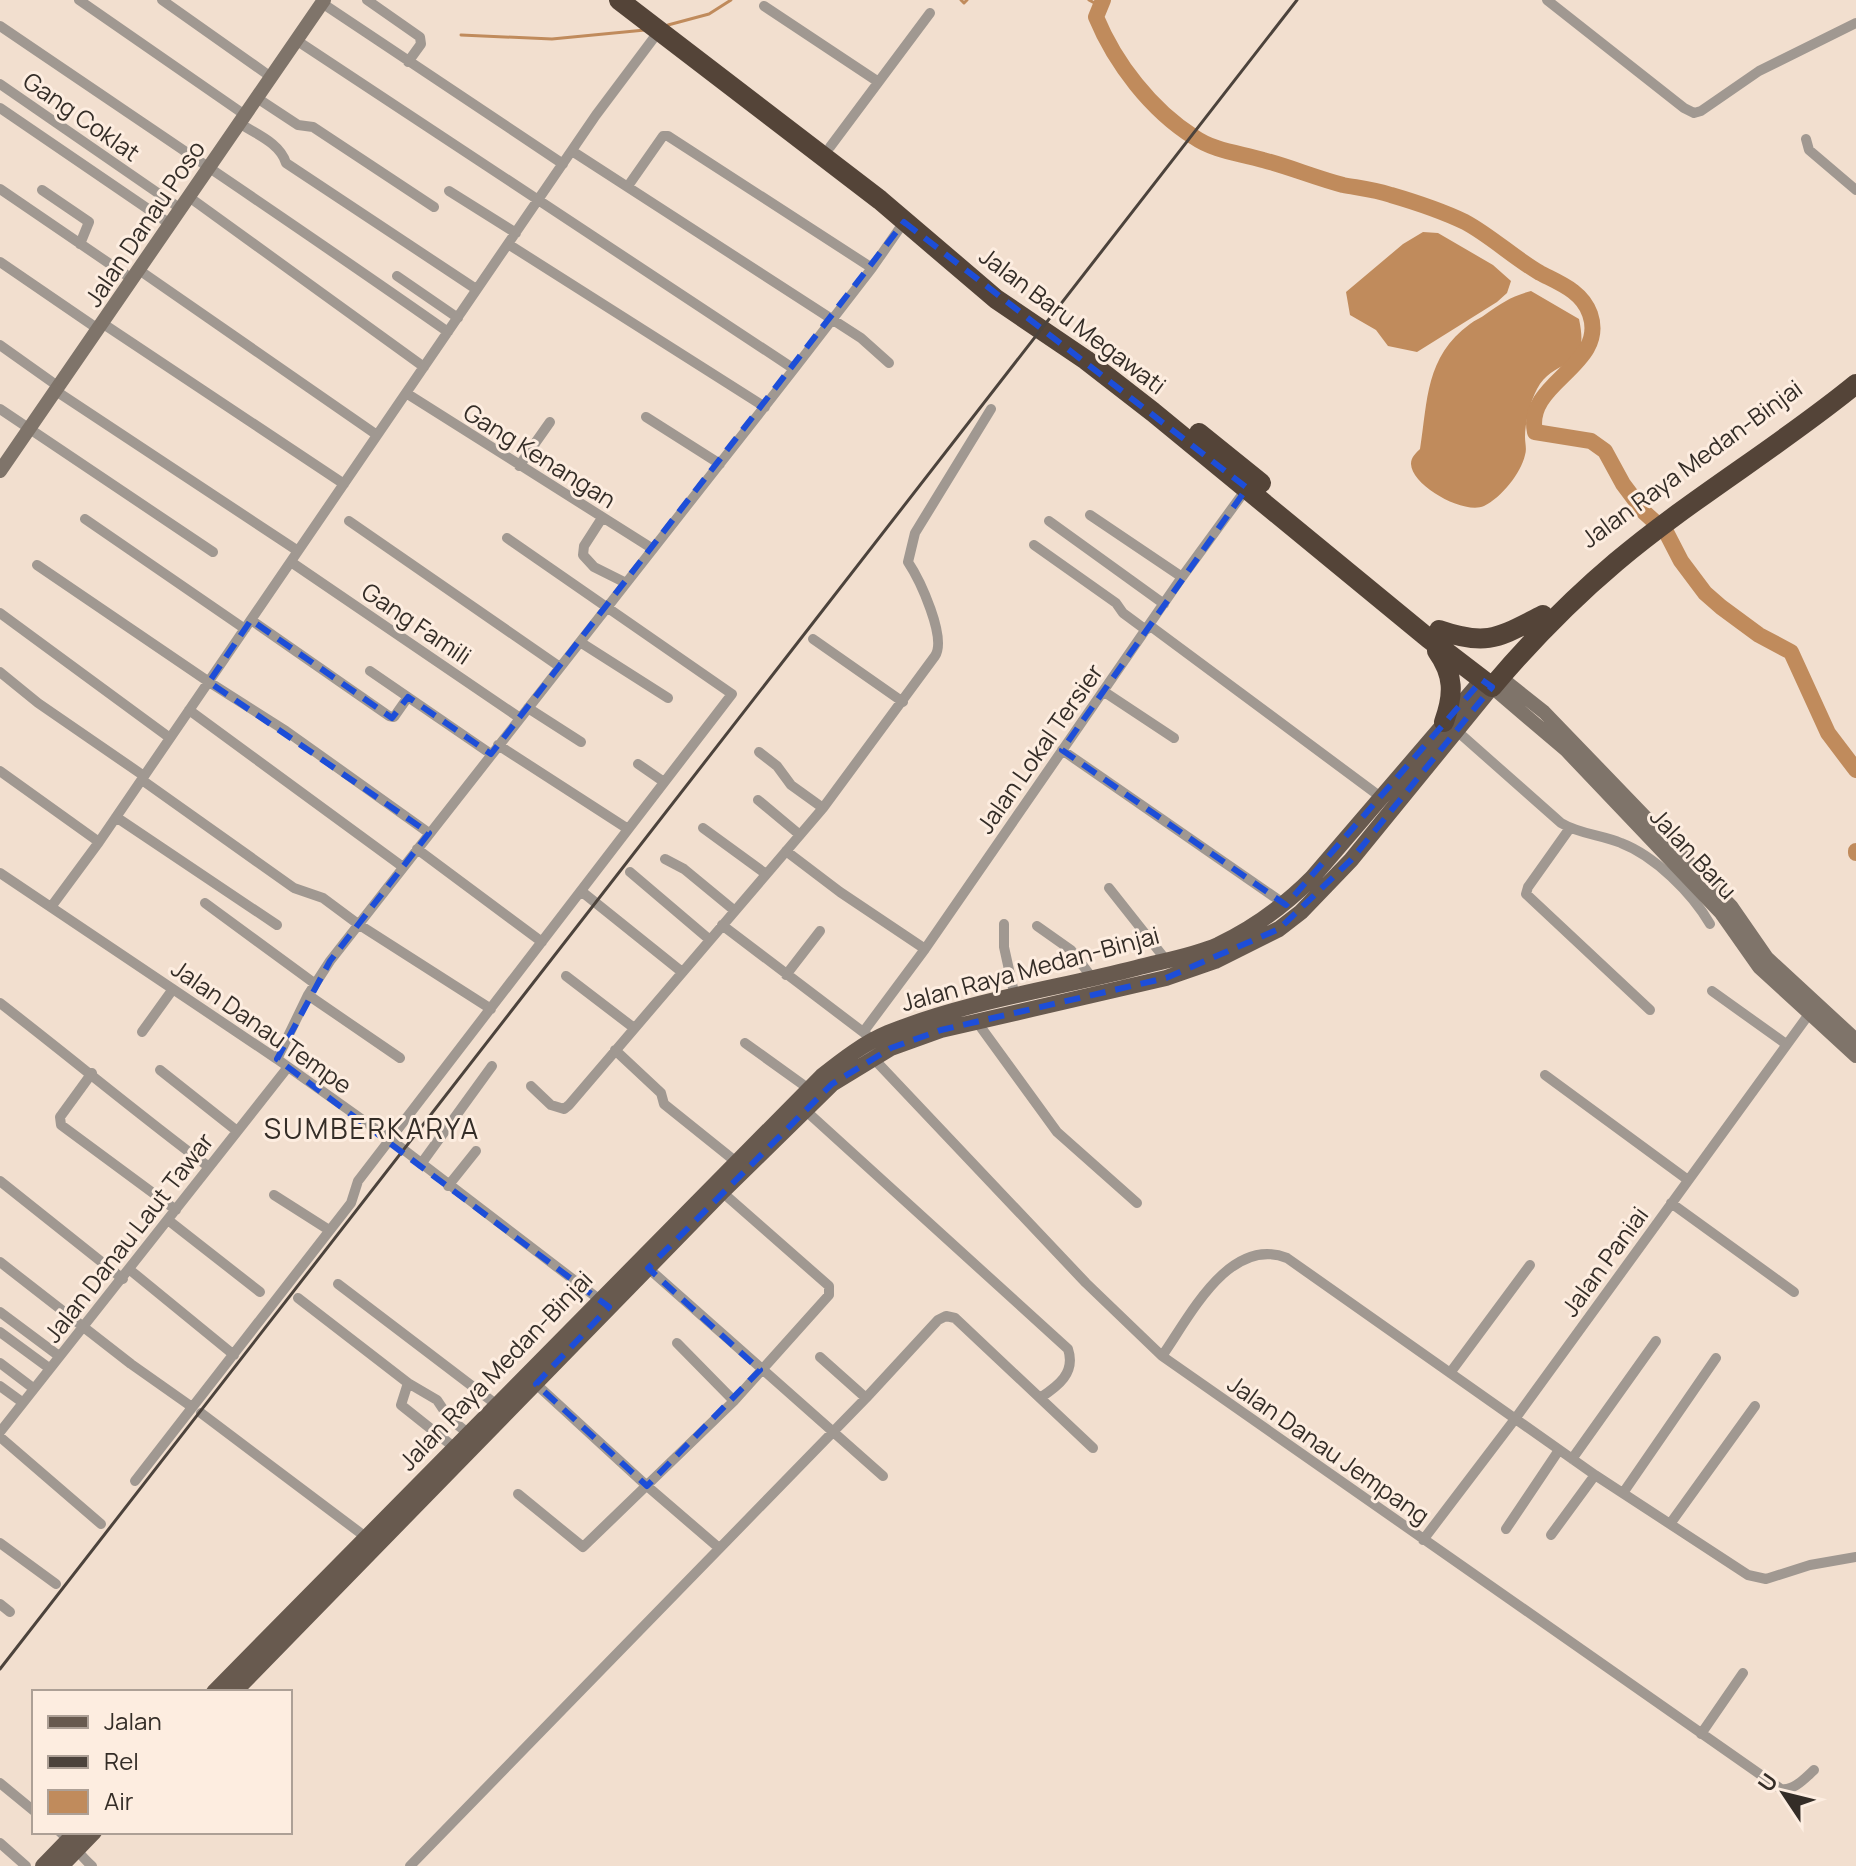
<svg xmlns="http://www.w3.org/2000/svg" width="1856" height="1866" font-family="Manrope,sans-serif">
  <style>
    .water { fill: #c08b5c }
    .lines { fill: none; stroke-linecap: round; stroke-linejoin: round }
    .stream { stroke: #c08b5c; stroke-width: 3 }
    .river { stroke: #c08b5c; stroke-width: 16 }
    .street { stroke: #a09891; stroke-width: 10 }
    .secondary { stroke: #7f746a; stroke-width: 14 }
    .primary { stroke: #685a4f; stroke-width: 16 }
    .highway { stroke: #544438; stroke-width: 20 }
    .rail { stroke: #4c433c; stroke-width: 3 }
    .marked { fill: none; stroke: #1d4ed8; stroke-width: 6; stroke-dasharray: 16 10; stroke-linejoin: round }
    .labels { text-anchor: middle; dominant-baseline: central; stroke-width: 6; stroke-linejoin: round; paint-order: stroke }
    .street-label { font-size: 24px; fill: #342d27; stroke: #fdede0 }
    .quarter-label { font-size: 28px; letter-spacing: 2px; fill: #342d27; stroke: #fdede0 }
  </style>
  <rect width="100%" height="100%" fill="#f2dfcf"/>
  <!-- water -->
  <path class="water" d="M1423,232L1438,233L1493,265L1511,281L1507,293L1497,302L1417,352L1388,346L1376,330L1350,315L1346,292L1403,244Z
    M1531,291L1579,319C1591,375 1556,354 1537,389C1530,402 1525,423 1525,437C1525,443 1527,449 1525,455C1521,473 1501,498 1484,506C1464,515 1412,486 1411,464C1411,457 1416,453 1420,449C1428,400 1425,357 1470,324C1475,320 1481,318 1486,314C1501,303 1512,296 1531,291Z"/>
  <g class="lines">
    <!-- stream -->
    <path class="stream" d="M961,0L964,3L967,0
      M1089,0L1100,6
      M668,25L709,14L731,0
      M461,35L552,39L645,30"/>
    <!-- river -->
    <path class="river" d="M1103,0L1096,17C1115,63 1151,110 1194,137C1214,151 1239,153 1263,160C1290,167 1316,178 1343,185C1359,188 1376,190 1391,195C1415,202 1442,211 1465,222C1491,236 1514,258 1540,273C1559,283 1582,291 1590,314C1608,366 1524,382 1535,432L1591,441L1605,451L1623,484L1644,512L1666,532L1681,561L1705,593L1721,607L1759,635L1791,652L1828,733L1856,770
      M1856,851V853"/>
    <!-- street -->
    <path class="street" d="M79,0L245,115
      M162,0L271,77
      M367,0L420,37L421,44L408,62
      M1547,0L1684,108L1694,113L1701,111L1759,71L1856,23
      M322,3L563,164
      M764,6L877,81
      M0,26C150,128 300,228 448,332
      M296,40L794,369
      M0,84L181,209
      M257,98L298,125L313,127L434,207
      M0,108L170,224
      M239,123C256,134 280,143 286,163L476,289
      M1806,139L1809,150L1856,190
      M830,147L930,13
      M572,151L861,338L889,363
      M628,186L663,136H668L872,268
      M0,189L132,279
      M42,190L89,222L80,244
      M449,191L516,233
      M189,197L424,367
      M508,244L765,407
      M0,262L98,329
      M139,270L377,435
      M397,276L458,318
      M102,323L344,484
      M0,345L59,387
      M56,391L298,551
      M406,393L653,549
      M0,409L213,552
      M646,417L720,464
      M519,466L550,422
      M1090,515L1182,577
      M602,518L584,546L583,555L594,567L626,583
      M85,519L245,629
      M349,521L560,667
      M1049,521L1164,604
      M1034,545L1116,603L1123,613L1146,630
      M291,562L520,718
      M37,565L209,682L286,731L429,833
      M0,613L170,738
      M251,620L389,716L394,717L408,697
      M1149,625L1382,798
      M813,639L903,702
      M580,642L668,698
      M370,671L491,754
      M0,672L38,703L144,776
      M1103,691L1174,738
      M528,708L581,742
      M189,710L403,867
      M1457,731L1561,823C1579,834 1602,835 1621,843C1655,856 1692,893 1710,924
      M498,745L628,829
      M1062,750L1286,905
      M759,752L777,766L791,785L823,808
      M638,764L664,782
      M0,771L99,842
      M142,780L294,888L323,898L358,924L491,1009
      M758,800L800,835
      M116,817L277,925
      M703,828L766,874
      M1570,828L1528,887L1526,894L1650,1010
      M417,849L542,942
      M786,851L840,892L925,949
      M665,859L684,869L735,911
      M630,872L710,940
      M0,873L277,1059L391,1140L604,1303
      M1109,888L1166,960
      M581,891L682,972
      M205,903L314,983
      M51,907L99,842L596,115L659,31
      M1004,924V947L1015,997
      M722,925L867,1035
      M1037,926L1071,950L1093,979
      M786,975L820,931
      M566,976L634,1028
      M1712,991L1786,1044
      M308,995L400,1058
      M0,1003C70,1057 138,1114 209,1167
      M977,1022L1057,1132L1137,1203
      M864,1031L925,949L1182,577L1247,488
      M142,1032L173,989
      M745,1043L809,1089
      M615,1050L661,1093L664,1104L735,1161
      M873,1058L1086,1283L1162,1356L1781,1789C1794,1791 1805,1778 1814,1770
      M277,1059L308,995L330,961L794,369L872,268L904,222
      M160,1070L237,1131
      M92,1073L60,1117L61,1125L176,1210
      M1545,1075L1688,1180
      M531,1086L551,1105L564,1109L569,1105L823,808L935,656C947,638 920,580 908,562L915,533L991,409
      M805,1110L1068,1349C1076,1373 1058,1386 1040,1398
      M421,1164L492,1066
      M0,1181L123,1279
      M448,1186L476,1151
      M274,1195L329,1230
      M1671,1203L1794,1292
      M168,1220L260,1292
      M0,1262L131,1364L192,1407
      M648,1268L883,1476
      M130,1270L234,1355
      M338,1284L497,1405
      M298,1298L408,1383L401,1405L455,1448
      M0,1312L59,1356
      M0,1332L49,1368
      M677,1343L734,1401
      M1162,1356C1189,1318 1229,1235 1287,1258L1595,1475L1748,1575L1766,1579L1810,1565L1856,1557
      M820,1357L866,1398
      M0,1363L33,1388
      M1450,1373L1530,1265
      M408,1383L437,1400L449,1418L469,1434
      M536,1384L647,1486L719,1548
      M0,1386L22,1402
      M201,1413L367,1538
      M0,1432L288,1067
      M0,1437L101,1524
      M1572,1459L1656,1341
      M135,1481L351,1203L358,1181L732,694L507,538
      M1623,1493L1716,1358
      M518,1494L583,1547L734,1401L829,1295V1286L722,1192
      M1670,1524L1755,1406
      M1506,1529L1559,1450
      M1551,1535L1595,1475
      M1423,1540L1515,1419L1812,1010
      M0,1543L56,1584
      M0,1604L10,1612
      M1701,1734L1743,1673
      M0,1783L34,1811
      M60,1832C72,1842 79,1855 92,1866
      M0,1843L26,1866
      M410,1866L866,1398L938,1320L946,1316L955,1318L1093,1448"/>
    <!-- secondary -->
    <path class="secondary" d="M0,471L324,0
      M1500,677L1544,712L1731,906L1767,958L1856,1040
      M1492,687L1566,750L1721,913L1759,967L1856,1056"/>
    <!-- primary -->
    <path class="primary" d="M214,1692L822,1076C842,1060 864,1043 888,1033C967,1001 1054,989 1136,968C1162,961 1193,956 1218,945C1254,928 1284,906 1312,878L1482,680
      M234,1692L722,1192L832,1084L891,1048L941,1030L1166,978L1215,961L1279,929L1301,912L1351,860L1492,687
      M43,1866L76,1832
      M61,1866L94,1832"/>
    <!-- highway -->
    <path class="highway" d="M619,0L880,200L996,299L1086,360L1153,412L1428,638L1492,687C1530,642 1571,600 1616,562C1692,498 1779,447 1856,384
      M1199,433L1261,483
      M1439,630C1488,647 1499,637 1543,615
      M1437,651C1454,675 1454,694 1444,722"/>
    <!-- rail -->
    <path class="rail" d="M0,1669L1297,0"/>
  </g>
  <!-- marked area -->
  <path class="marked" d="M904,222L1247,488L1062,750L1286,905L1482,680L1492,687L1351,860L1279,929L1166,978L941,1030L891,1048L832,1084L648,1268L760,1370L647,1486L536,1384L609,1307L277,1059L330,961L429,833L209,682L251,620L392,718L408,697L491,754Z"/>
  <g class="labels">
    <!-- street labels -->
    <g class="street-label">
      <text transform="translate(82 116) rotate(35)">Gang Coklat</text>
      <text transform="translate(144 223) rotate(-56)">Jalan Danau Poso</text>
      <text transform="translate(1073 320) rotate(37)">Jalan Baru Megawati</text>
      <text transform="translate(540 455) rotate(32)">Gang Kenangan</text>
      <text transform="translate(1691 463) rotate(-36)">Jalan Raya Medan-Binjai</text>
      <text transform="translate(417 623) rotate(34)">Gang Famili</text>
      <text transform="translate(1039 748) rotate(-55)">Jalan Lokal Tersier</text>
      <text transform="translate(1694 853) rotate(47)">Jalan Baru</text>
      <text transform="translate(1030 968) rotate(-15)">Jalan Raya Medan-Binjai</text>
      <text transform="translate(262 1026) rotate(35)">Jalan Danau Tempe</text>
      <text transform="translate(128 1237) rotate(-52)">Jalan Danau Laut Tawar</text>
      <text transform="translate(1604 1261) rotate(-54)">Jalan Paniai</text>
      <text transform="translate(495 1370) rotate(-46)">Jalan Raya Medan-Binjai</text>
      <text transform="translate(1329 1449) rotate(35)">Jalan Danau Jempang</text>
    </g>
    <!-- quarter labels -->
    <g class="quarter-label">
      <text x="372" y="1128">SUMBERKARYA</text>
    </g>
  </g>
  <!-- legend -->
  <rect x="32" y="1690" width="260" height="144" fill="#fdede0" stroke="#ada096" stroke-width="2"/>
  <rect x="48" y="1716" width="40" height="12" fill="#685a4f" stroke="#ada096" stroke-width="2"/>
  <text x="104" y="1730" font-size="24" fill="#342d27">Jalan</text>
  <rect x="48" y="1756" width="40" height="12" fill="#4c433c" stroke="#ada096" stroke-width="2"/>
  <text x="104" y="1770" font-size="24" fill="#342d27">Rel</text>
  <rect x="48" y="1790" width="40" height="24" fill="#c08b5c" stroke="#ada096" stroke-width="2"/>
  <text x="104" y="1810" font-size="24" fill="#342d27">Air</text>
  <!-- north arrow -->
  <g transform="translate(1784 1794) rotate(305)" stroke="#fdede0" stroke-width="6" paint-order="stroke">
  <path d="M0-6L14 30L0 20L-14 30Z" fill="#342d27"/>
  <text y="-12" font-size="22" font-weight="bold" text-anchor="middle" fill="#342d27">U</text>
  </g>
</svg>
